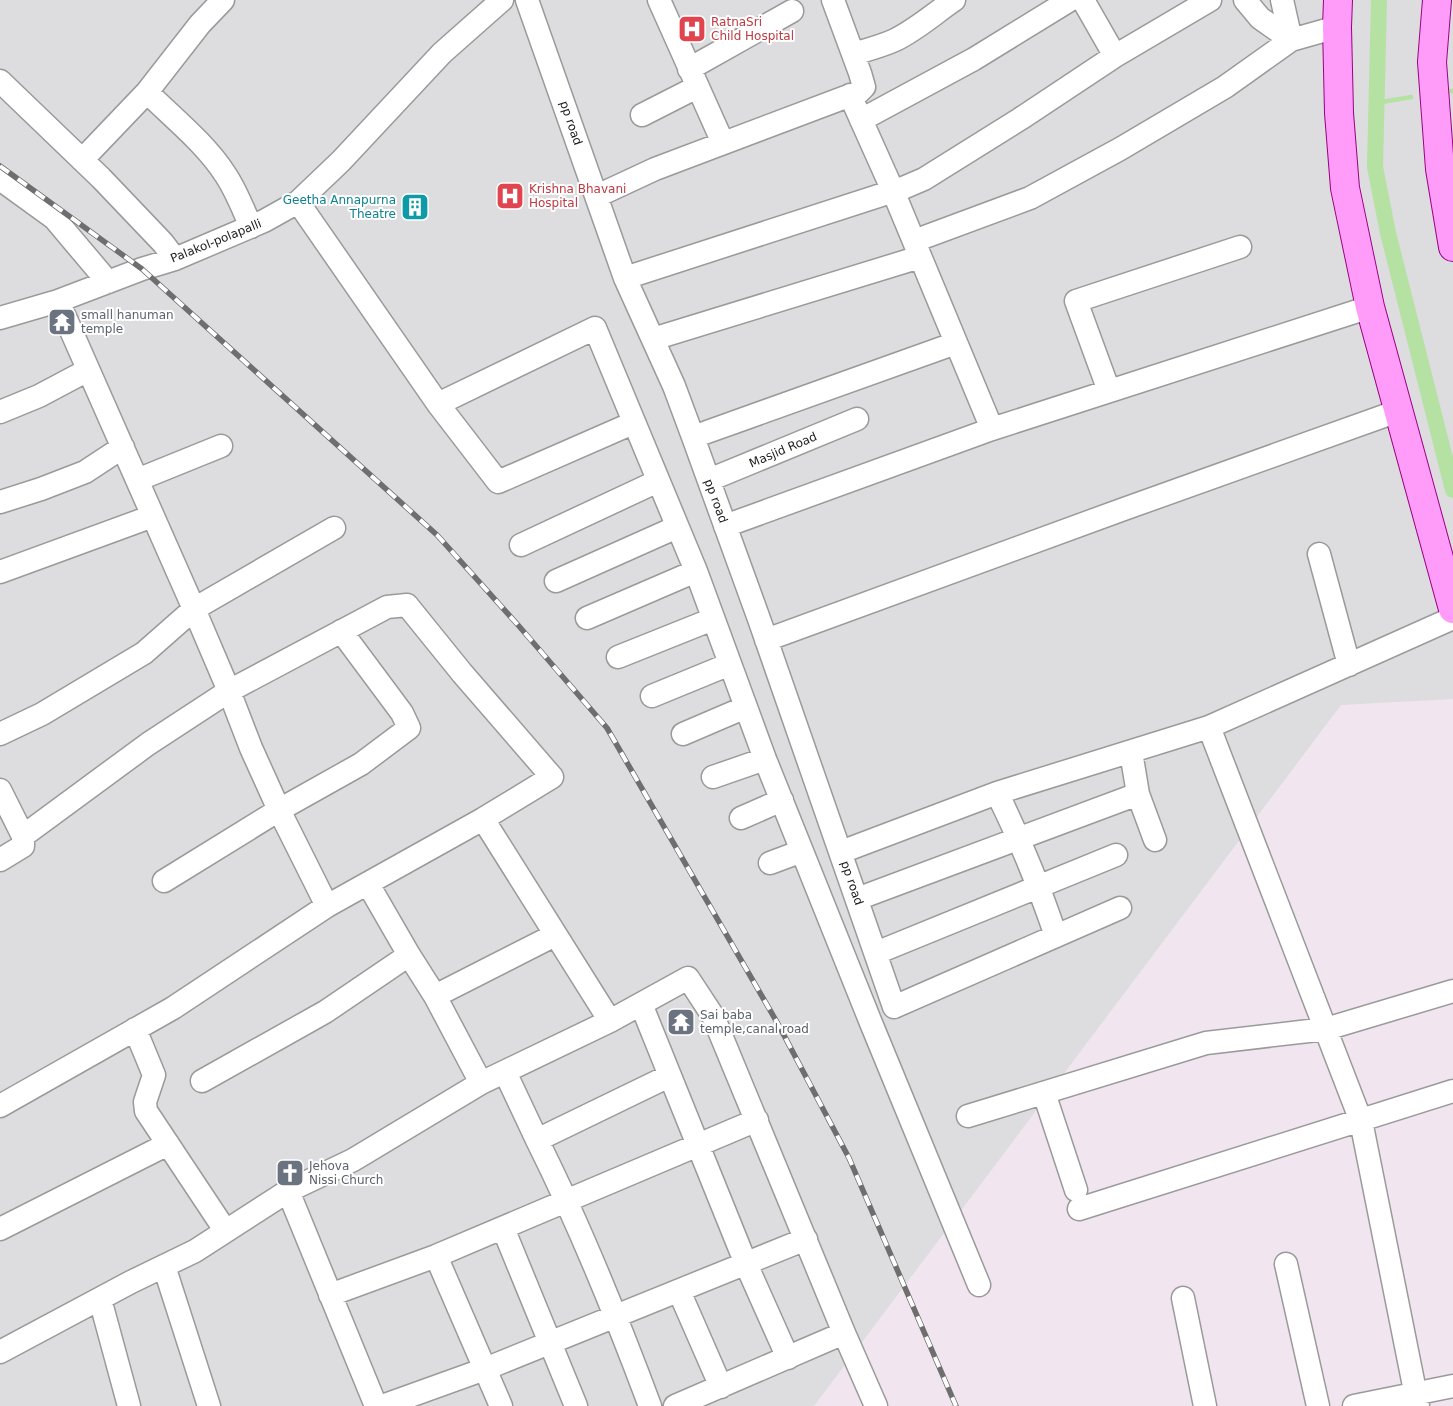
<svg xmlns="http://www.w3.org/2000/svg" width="1453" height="1406" font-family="'DejaVu Sans',sans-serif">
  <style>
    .residential { fill: #dddcde }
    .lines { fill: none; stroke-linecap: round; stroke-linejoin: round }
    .stream { stroke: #b5e1a3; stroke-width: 4.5 }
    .canal { stroke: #b5e1a3; stroke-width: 16 }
    .minor-casing { stroke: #9a9a9a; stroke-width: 25 }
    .major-casing { stroke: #9b0082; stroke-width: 30 }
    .minor { stroke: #fff; stroke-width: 22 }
    .major { stroke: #ff9cf9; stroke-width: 28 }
    .rail-casing { stroke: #6e6e6e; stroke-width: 5.5 }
    .rail { stroke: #fff; stroke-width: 4; stroke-dasharray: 11; stroke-linecap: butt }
    .labels { text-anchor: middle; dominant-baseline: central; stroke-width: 4; stroke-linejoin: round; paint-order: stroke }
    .health-label { font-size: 12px; fill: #be3a42; stroke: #fff; text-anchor: start }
    .street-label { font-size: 12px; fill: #202020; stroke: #fff }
    .culture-label { font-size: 12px; fill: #0d838f; stroke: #fff; text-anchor: end }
    .worship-label { font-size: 12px; fill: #5b616d; stroke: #fff; text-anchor: start }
  </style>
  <rect width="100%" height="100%" fill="#f1e5ef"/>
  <!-- residential -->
  <path class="residential" d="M0,0H1453V699L1341,705L814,1406H0Z"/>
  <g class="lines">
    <!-- stream -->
    <path class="stream" d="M1449,91H1453
      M1376,103L1411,97"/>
    <!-- canal -->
    <path class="canal" d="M1379,0L1375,167L1388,233L1453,490"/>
    <defs>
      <path id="minor" d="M527,0L625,278L674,386L693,437L759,619L894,1007L1120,908
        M659,0L723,143
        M1083,0L1115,56
        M1245,0L1260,18L1291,40
        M1282,0L1291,40
        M853,54C867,50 882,46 895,40C916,30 935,13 954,0
        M689,69L792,11
        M0,81L101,178L163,243L175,259
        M147,92C173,118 205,143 225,174C236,190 243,209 251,227
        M850,95L893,191L992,429
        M642,115L697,87
        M861,120L974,59L1070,0
        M82,160L147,92L200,24L223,0
        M0,179L54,218L108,282
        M597,196L655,169L859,92L864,87L860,73L833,0
        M298,202L438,404L498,482L633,423
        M914,241L1030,198L1120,149L1225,87L1291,40L1337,27
        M625,278L903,188L924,179L1020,119L1115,56L1210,0
        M58,301L194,609L229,691L251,748L279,810L327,906
        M0,318L58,301L142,269L175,259L264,221L298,202L341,161L442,53L502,0
        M653,339L920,257
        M1109,391L1076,301L1240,247
        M438,404L595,328L696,571L765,759L871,1023L979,1285
        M0,412L39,396L88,370
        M693,437L956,343
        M137,480L221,446
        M709,480L857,419
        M0,502L41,489L85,472L123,447
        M725,526L992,429L1370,307
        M521,545L658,481
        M1319,554L1349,665
        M0,572L153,516
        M556,581L677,527
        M587,618L696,571
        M766,640L1124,509L1398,411
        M618,657L713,619
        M652,696L730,664
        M1209,727L1361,1121L1418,1406
        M0,734L42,714L144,653L194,609L334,528
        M683,734L746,707
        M1131,752L1138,794L1155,840
        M713,777L765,759
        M0,790L23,836V846L0,860
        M997,793C1021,841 1039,886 1056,936
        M741,818L782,800
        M483,819L610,1021
        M841,852L997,793L1209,727L1453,618
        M770,863L802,851
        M164,881L279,810L361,764L409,728L402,713L341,631
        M368,884L409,955L435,996L481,1083
        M857,899L1138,794
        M876,953L1116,855
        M435,996L555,935
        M641,1004L746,1264L788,1358
        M135,1029L154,1075L145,1102L146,1111L225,1230
        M505,1072L537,1140L669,1076
        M202,1081L325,1012L409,955
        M1044,1093L1076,1190
        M0,1106L173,1008L327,906L483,819L552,777L462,673L407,605L387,607L229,691L148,744L23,836
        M968,1116L1206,1043L1326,1029L1453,991
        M537,1140C580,1226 616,1315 650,1406
        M288,1191L376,1406
        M1079,1209L1453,1091
        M503,1228L576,1406
        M0,1229L168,1144
        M436,1256L501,1406
        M1286,1264L1318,1406
        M164,1266L209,1406
        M679,1291L721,1387
        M330,1295L436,1256L757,1120
        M1183,1298L1205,1406
        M100,1299L129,1406
        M0,1352L131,1282L195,1251L288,1191L353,1160L481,1083L610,1021L688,978L713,1016L844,1333L876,1406
        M382,1406L485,1369L806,1239
        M675,1406L844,1333
        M1354,1406L1453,1386"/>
      <path id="major" d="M1338,0L1337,27L1339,113L1345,188L1370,307L1453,609
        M1437,0L1432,62L1440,169L1453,247"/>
    </defs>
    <!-- minor casing -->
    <use href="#minor" class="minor-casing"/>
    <!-- major casing -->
    <use href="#major" class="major-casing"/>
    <!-- minor -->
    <use href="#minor" class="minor"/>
    <!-- major -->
    <use href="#major" class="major"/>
    <defs>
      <path id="rail" d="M0,166L142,269L437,535L518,625L607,728L778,1024L849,1158L956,1406"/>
    </defs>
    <!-- rail casing -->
    <use href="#rail" class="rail-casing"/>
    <!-- rail -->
    <use href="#rail" class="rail"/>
  </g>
  <!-- icons -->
  <defs>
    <symbol id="hospital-square" viewBox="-11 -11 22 22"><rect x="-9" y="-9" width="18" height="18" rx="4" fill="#e0444e" stroke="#fff"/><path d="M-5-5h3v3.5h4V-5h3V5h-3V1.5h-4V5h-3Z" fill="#fff"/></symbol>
    <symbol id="building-square" viewBox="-11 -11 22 22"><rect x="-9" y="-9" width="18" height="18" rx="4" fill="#0f9aa8" stroke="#fff"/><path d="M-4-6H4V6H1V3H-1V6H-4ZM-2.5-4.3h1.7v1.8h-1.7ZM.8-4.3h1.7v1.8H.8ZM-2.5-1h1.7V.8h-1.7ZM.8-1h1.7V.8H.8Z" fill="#fff"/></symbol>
    <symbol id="temple-square" viewBox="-11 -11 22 22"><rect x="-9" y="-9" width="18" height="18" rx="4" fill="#6b7280" stroke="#fff"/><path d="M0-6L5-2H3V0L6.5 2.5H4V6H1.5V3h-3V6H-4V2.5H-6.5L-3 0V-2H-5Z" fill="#fff"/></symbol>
    <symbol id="church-square" viewBox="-11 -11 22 22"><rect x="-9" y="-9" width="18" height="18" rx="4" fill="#6b7280" stroke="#fff"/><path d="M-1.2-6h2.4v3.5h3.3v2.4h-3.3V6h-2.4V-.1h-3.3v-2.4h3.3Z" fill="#fff"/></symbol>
  </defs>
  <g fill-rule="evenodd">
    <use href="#hospital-square" x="676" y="13" width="32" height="32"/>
    <use href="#hospital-square" x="494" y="180" width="32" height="32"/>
    <use href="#building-square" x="399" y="191" width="32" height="32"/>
    <use href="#temple-square" x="46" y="306" width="32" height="32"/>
    <use href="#temple-square" x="665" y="1006" width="32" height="32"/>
    <use href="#church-square" x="274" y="1157" width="32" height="32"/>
  </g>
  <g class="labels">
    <!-- health labels -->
    <g class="health-label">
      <text x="711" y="22">RatnaSri<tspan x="711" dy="14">Child Hospital</tspan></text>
      <text x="529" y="189">Krishna Bhavani<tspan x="529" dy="14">Hospital</tspan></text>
    </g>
    <!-- street labels -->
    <g class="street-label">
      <text transform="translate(571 123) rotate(71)">pp road</text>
      <text transform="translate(216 241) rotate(-22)">Palakol-polapalli</text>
      <text transform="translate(783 450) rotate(-23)">Masjid Road</text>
      <text transform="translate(716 501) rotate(70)">pp road</text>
      <text transform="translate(852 883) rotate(71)">pp road</text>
    </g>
    <!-- culture labels -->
    <g class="culture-label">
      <text x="396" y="200">Geetha Annapurna<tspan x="396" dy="14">Theatre</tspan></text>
    </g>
    <!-- worship labels -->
    <g class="worship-label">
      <text x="81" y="315">small hanuman<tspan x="81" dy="14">temple</tspan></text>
      <text x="700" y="1015">Sai baba<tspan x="700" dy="14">temple,canal road</tspan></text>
      <text x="309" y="1166">Jehova<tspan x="309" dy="14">Nissi Church</tspan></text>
    </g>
  </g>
</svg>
